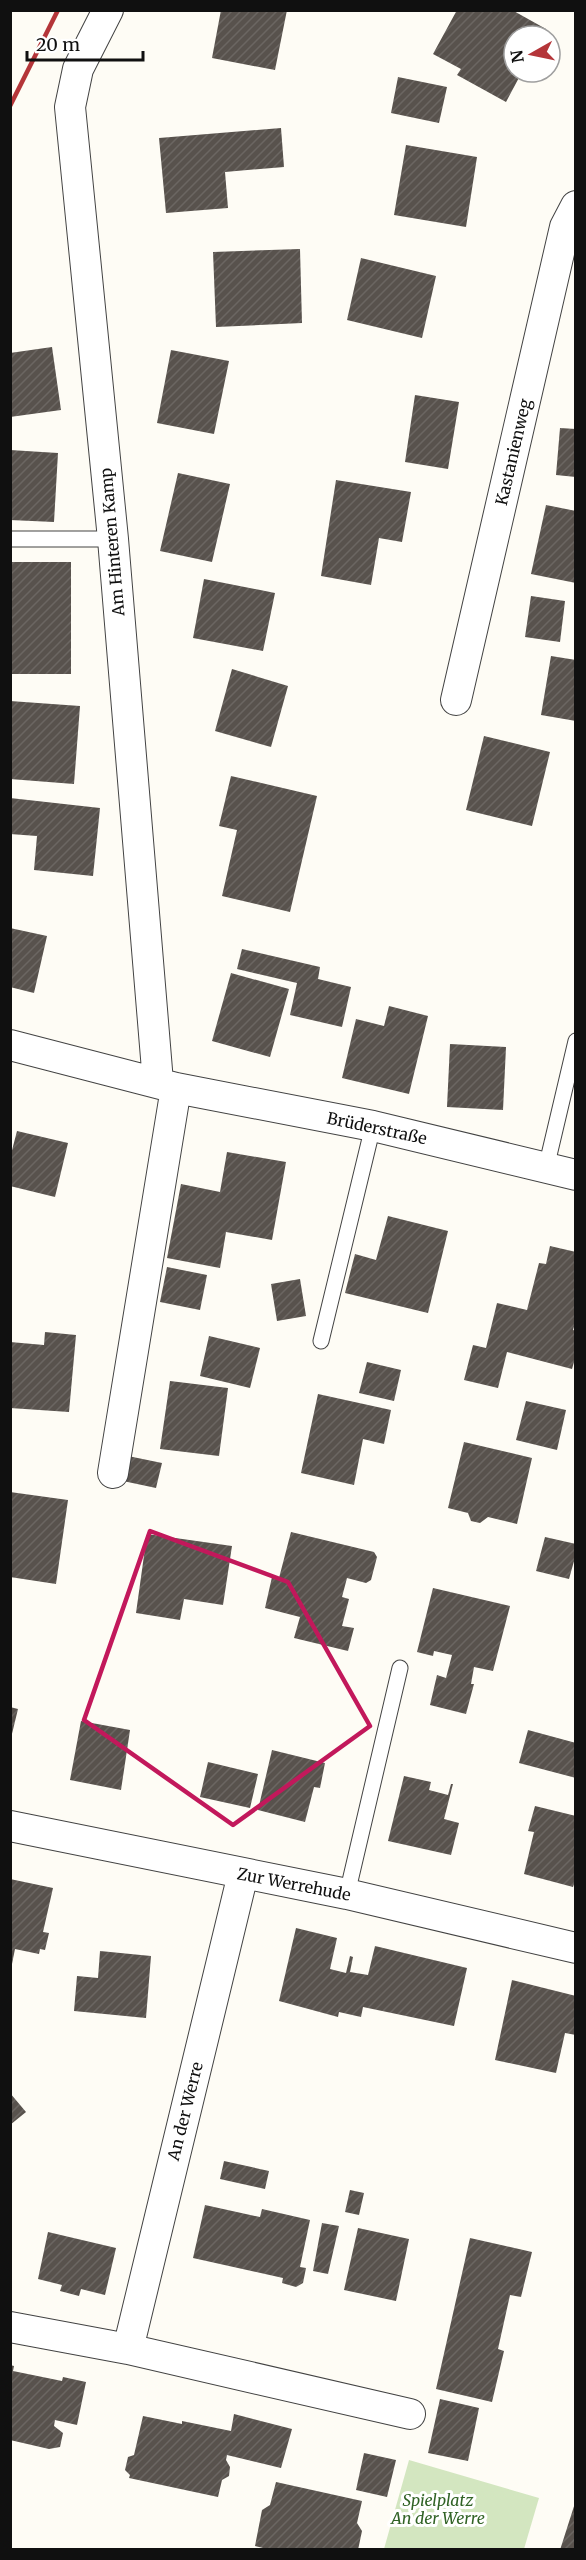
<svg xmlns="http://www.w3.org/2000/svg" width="586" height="2560" font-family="Merriweather,serif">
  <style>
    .grass { fill: #d3e6c0 }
    .building { fill: url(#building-hatch) }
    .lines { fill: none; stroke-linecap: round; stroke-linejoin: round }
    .service-casing { stroke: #434343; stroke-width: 17 }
    .minor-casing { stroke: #434343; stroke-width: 32 }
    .service { stroke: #fff; stroke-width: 15 }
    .minor { stroke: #fff; stroke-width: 30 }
    .rail { stroke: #b43539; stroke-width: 4.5 }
    .marked { fill: none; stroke: #c2185b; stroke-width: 4.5; stroke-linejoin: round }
    .labels { text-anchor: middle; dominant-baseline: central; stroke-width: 6; stroke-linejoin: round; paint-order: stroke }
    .street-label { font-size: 16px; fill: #101010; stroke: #fff }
    .park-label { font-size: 16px; font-style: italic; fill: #316326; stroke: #fff }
  </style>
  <defs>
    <pattern id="building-hatch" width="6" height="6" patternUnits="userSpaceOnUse" patternTransform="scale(1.5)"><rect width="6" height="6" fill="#58524d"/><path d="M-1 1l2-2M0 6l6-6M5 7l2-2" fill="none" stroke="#6b6662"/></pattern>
  </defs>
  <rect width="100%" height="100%" fill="#fefcf5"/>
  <!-- grass -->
  <path class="grass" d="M409,2460L539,2498L524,2549H384Z"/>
  <!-- building -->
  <path class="building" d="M221,10H287L275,70L212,58Z
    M457,10H512L546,29L542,36H514V72H522L506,102L457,75L461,69L433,54Z
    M398,77L447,87L439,123L391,113Z
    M281,128L284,167L225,172L228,208L166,213L159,138Z
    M406,145L477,157L466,227L394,215Z
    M300,249L302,323L216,327L213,252Z
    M361,258L436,276L422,338L347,320Z
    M52,347L61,410L10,417V353Z
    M171,350L229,361L214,434L157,423Z
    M415,395L459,402L448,469L405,462Z
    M560,428L576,429V477L556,475Z
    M10,450L58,453L54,522L10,520Z
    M178,473L230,484L212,562L160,551Z
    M336,480L411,492L402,542L379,538L371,585L321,576Z
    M546,505L576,511V583L531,574Z
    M10,562H71V674H10Z
    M204,579L275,593L263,651L193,638Z
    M531,596L565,601L560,642L525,637Z
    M551,656L576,660V721L541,715Z
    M232,669L288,686L271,747L215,731Z
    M10,701L80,706L74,784L10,779Z
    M484,736L550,752L532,826L466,810Z
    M231,776L317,796L290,912L222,896L237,830L219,826Z
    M10,798L100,808L93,876L34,870L37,836L10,834Z
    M10,928L47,936L34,993L10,987Z
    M242,949L320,967L318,979L351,987L342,1027L290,1015L297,983L237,969Z
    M231,973L289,989L270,1057L212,1041Z
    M389,1006L428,1016L409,1094L342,1078L356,1019L384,1026Z
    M450,1044L506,1047L503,1110L447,1107Z
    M17,1131L68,1143L55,1197L10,1186V1158Z
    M227,1152L286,1162L272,1240L226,1232L220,1268L167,1258L181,1184L220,1192Z
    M388,1216L448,1231L428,1313L345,1293L355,1254L376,1260Z
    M550,1246L576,1252V1320L573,1330L576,1331V1355L572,1369L507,1352L498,1388L464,1380L473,1345L486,1348L497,1303L527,1310L539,1263L546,1264Z
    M167,1267L207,1275L200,1310L160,1302Z
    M300,1279L306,1316L277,1321L271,1284Z
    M45,1332L76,1335L69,1412L10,1408V1342L44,1345Z
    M209,1336L260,1348L250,1388L200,1376Z
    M367,1362L401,1370L394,1401L359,1393Z
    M170,1381L228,1388L219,1456L160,1449Z
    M318,1394L391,1410L384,1444L363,1439L354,1485L301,1473Z
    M526,1401L566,1410L557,1450L516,1440Z
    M464,1442L532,1458L517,1524L488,1517L480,1523L471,1521L468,1513L448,1508Z
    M128,1456L162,1463L156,1488L123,1481Z
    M10,1492L68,1500L56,1584L10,1577Z
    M291,1532L374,1552L377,1557L371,1580L366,1583L347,1578L342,1597L349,1599L342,1626L354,1628L348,1651L294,1638L300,1617L265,1608L272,1577L279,1578Z
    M147,1534L232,1546L223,1605L184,1599L180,1620L136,1613Z
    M545,1537L576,1544V1554L569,1579L536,1571Z
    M433,1588L510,1606L493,1671L474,1667L471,1684H474L466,1714L430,1705L437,1675L446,1678L452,1655L434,1651L433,1656L417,1652Z
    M10,1707L18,1709L11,1738H10Z
    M81,1721L130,1730L121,1790L70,1780Z
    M528,1730L576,1743V1778L519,1763Z
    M272,1750L325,1763L320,1788L314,1787L305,1822L258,1810Z
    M208,1762L258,1774L250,1808L200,1797Z
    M404,1776L431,1782L429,1790L448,1795L451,1784H453L444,1819L459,1823L451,1855L388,1841Z
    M535,1806L576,1816V1878L573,1887L524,1874L534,1832L528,1831Z
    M10,1879L53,1888L43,1932L49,1933L45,1950L40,1949L39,1954L15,1949L12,1964Z
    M296,1928L337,1938L330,1969L346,1973L350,1956L353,1957L350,1972L368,1975L375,1946L467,1968L454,2026L363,2007L361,2017L339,2012L338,2017L279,2001Z
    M100,1951L151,1956L146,2018L74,2011L77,1976L98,1978Z
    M512,1980L576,1996V2035L565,2033L556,2073L495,2060Z
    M10,2093L26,2112L10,2125Z
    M224,2161L269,2171L265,2189L220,2179Z
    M350,2190L364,2193L359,2215L345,2212Z
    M205,2205L260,2217L262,2209L310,2220L300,2267L306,2268L303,2283L296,2287L282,2283L283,2278L193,2258Z
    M322,2223L339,2226L328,2274L313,2271Z
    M358,2228L409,2239L396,2301L344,2290Z
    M48,2232L116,2248L105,2295L81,2289L79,2296L60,2291L62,2285L38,2279Z
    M470,2238L532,2252L521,2297L510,2295L498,2349L504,2351L492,2402L436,2389Z
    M10,2365L14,2366L13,2371L62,2381L63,2377L86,2382L77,2425L55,2420L54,2426L63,2433L60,2447L49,2449L10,2440Z
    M440,2399L479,2408L468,2461L428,2453Z
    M234,2414L292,2429L281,2468L227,2455L226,2460L230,2467L229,2476L222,2480L218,2497L129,2478L130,2475L125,2470L128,2457L134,2455L143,2416L182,2424V2421L231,2431Z
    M364,2453L396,2460L387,2497L356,2490Z
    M276,2482L362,2501L357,2523L362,2531L358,2550H271L255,2546L262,2510L270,2505Z
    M575,2503L576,2550H560Z"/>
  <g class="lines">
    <defs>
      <path id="service" d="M10,539H113
        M546,1168L576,1041
        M321,1341L373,1126
        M347,1894L400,1668"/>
      <path id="minor" d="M108,10L78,69L70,107L113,539L158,1082
        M456,700L565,227L576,206
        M10,1045L176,1088L373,1126L576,1175
        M113,1473L176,1088
        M10,1826L347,1894L576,1948
        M10,2327L128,2349L410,2414
        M128,2349L243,1874"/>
    </defs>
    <!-- service casing -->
    <use href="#service" class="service-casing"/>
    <!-- minor casing -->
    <use href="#minor" class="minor-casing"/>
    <!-- service -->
    <use href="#service" class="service"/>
    <!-- minor -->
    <use href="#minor" class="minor"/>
    <!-- rail -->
    <path class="rail" d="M10,106L58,10"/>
  </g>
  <!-- marked area -->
  <path class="marked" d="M150,1531L288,1582L370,1726L233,1825L84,1720Z"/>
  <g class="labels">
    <!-- street labels -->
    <g class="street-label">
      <text transform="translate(513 452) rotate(-77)">Kastanienweg</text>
      <text transform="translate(112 542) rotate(-95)">Am Hinteren Kamp</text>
      <text transform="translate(377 1128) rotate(12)">Brüderstraße</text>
      <text transform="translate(294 1884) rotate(11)">Zur Werrehude</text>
      <text transform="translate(185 2111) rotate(-76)">An der Werre</text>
    </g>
    <!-- park labels -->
    <g class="park-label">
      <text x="438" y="2500">Spielplatz<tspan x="438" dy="18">An der Werre</tspan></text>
    </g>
  </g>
  <!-- border -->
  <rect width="586" height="2560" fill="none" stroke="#101010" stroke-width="24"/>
  <!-- north arrow -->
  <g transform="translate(532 54) rotate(261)"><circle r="28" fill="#ffffff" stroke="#9f9f9f" stroke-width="1.5"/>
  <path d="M0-4.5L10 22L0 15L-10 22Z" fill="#b43539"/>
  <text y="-9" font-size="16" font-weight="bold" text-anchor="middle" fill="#101010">N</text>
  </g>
  <!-- scale -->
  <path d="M27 51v9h116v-9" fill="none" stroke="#101010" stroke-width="3"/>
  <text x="36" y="51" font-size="18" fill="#101010" stroke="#ffffff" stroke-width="4.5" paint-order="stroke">20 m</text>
</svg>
